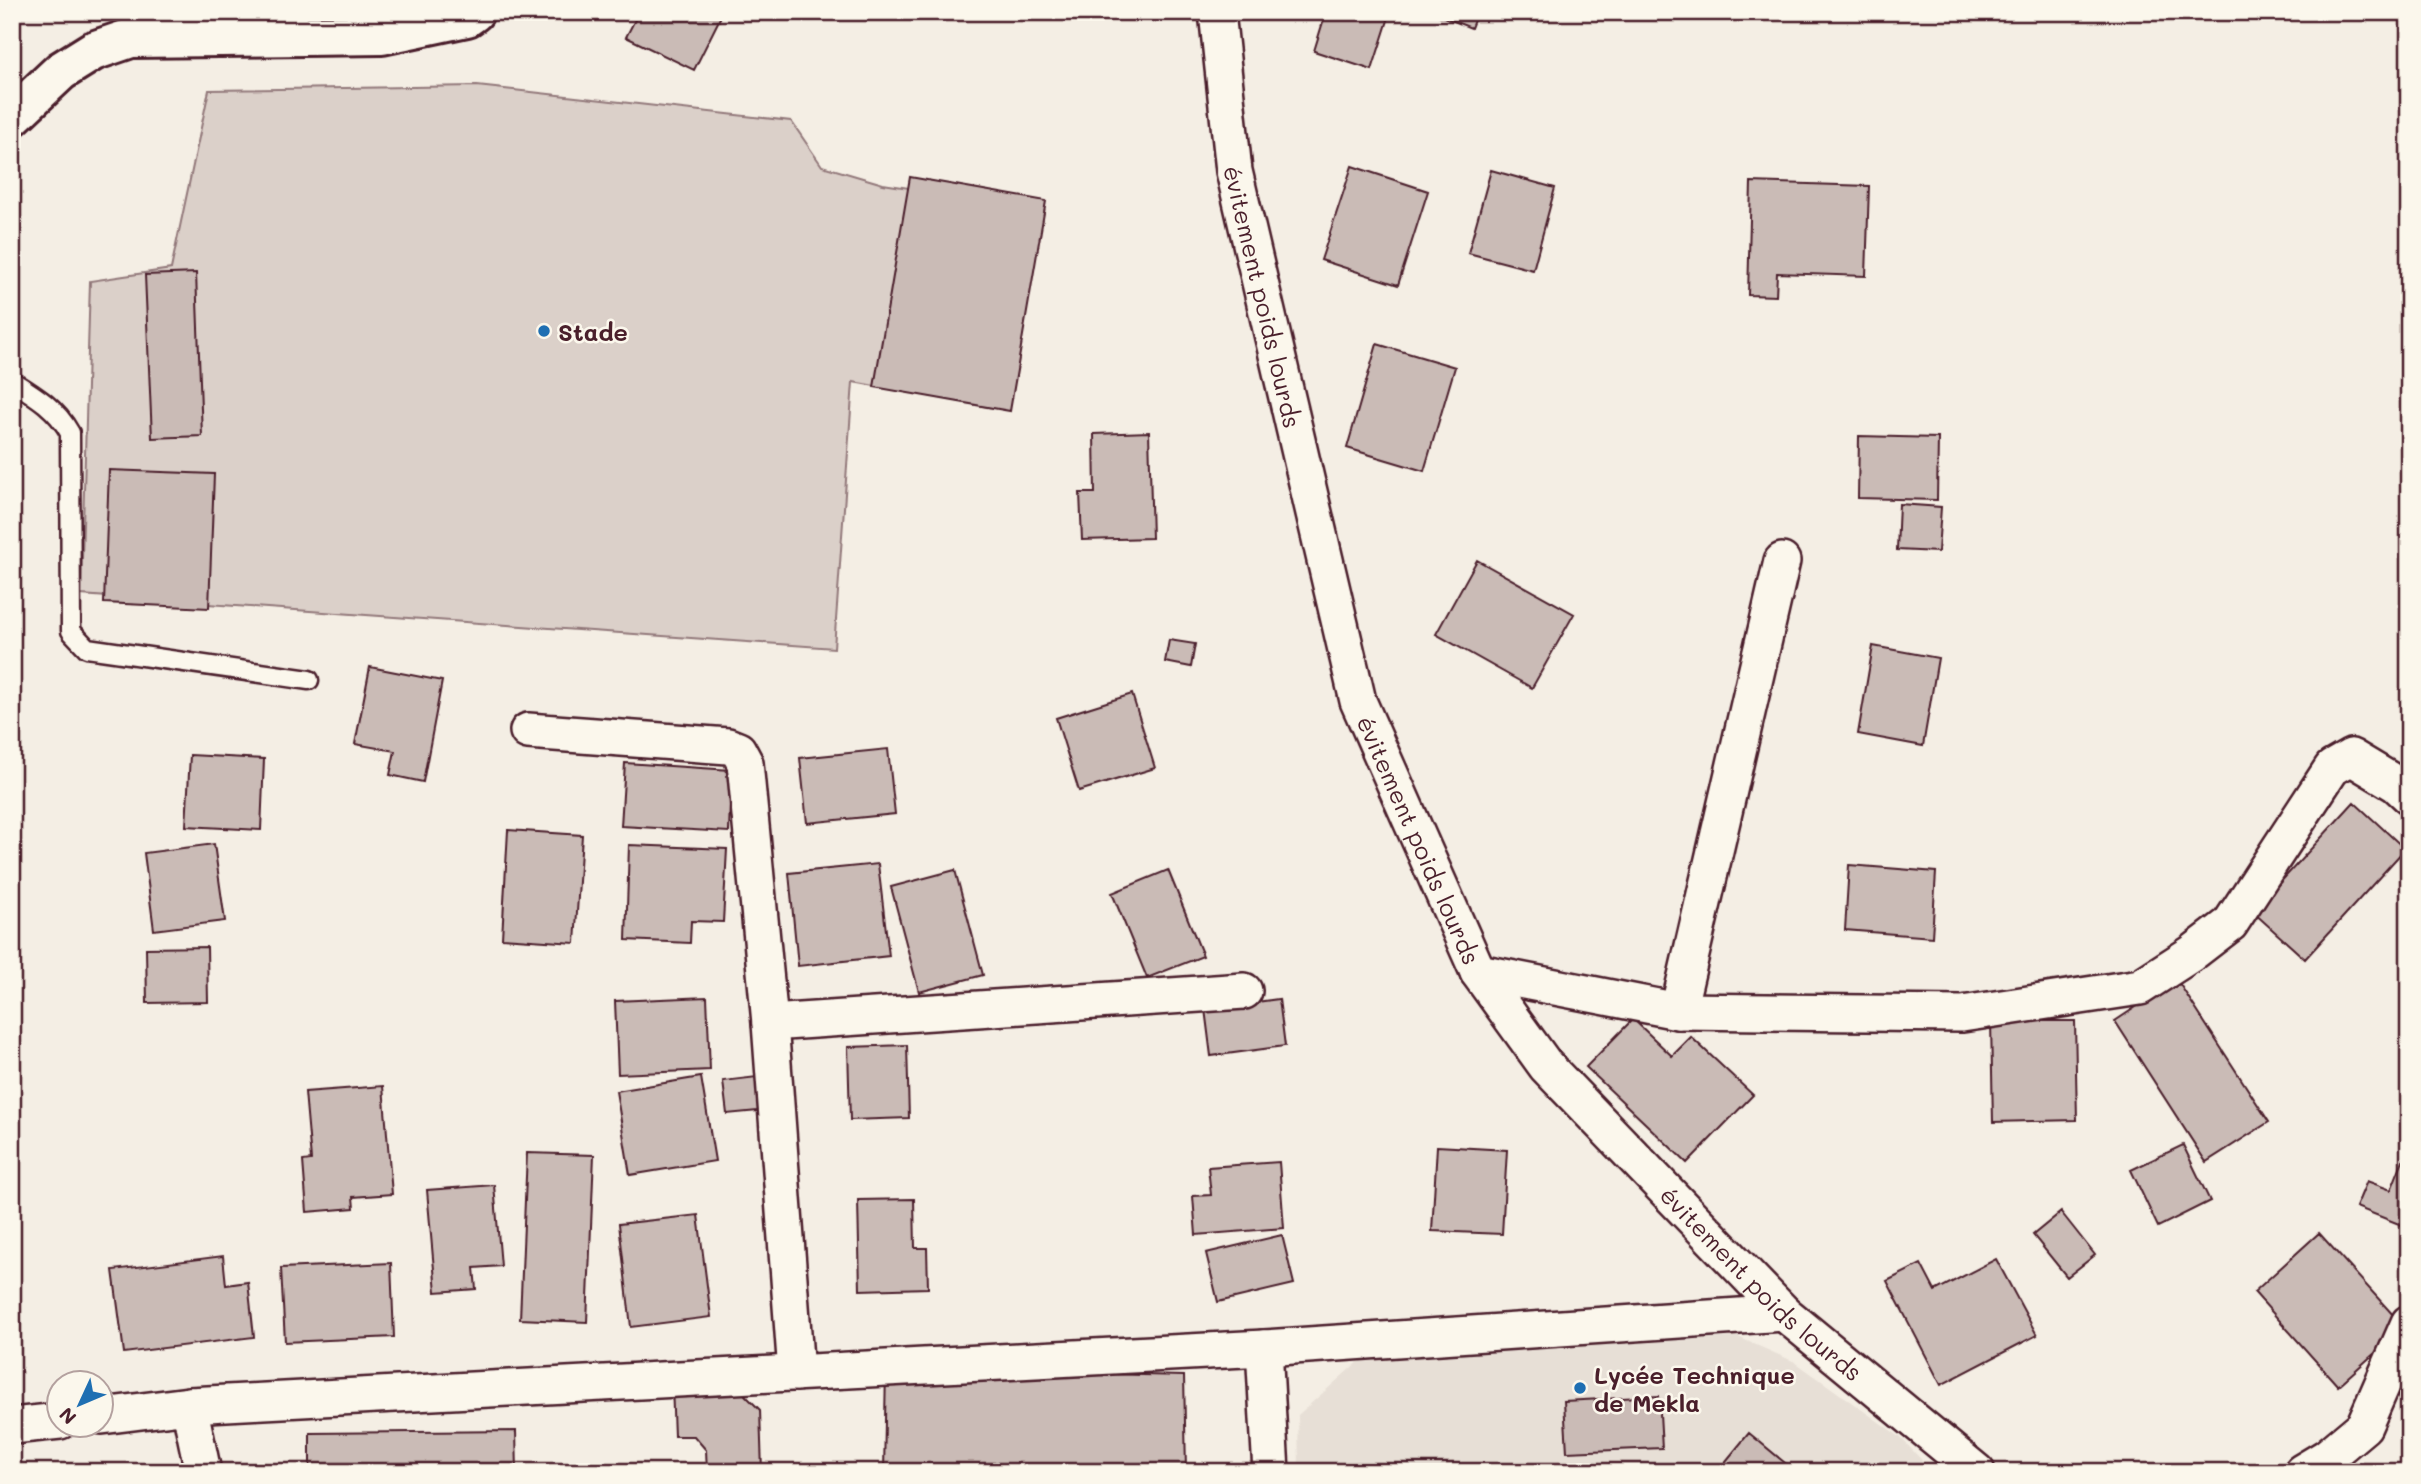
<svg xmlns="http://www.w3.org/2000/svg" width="2421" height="1484" font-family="Mali,sans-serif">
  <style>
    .built { fill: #e7dfd6 }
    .green { fill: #dbd0c9; stroke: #92787a; stroke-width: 2 }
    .building { fill: #cabbb6; stroke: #4a1f2b; stroke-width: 2 }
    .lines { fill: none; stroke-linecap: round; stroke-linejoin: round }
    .lane-casing { stroke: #4a1f2b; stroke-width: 23 }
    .street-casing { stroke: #4a1f2b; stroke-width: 40 }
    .secondary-casing { stroke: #4a1f2b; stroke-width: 44 }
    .lane { stroke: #fbf7ec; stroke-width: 18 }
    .street { stroke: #fbf7ec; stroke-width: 35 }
    .secondary { stroke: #fbf7ec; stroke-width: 38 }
    .poi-dot { fill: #1f6fb2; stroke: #fbf7ec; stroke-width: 2.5 }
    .labels { text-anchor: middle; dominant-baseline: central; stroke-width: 5; stroke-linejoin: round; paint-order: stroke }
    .street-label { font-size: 24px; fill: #4a1f2b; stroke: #fbf7ec }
    .poi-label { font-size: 24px; font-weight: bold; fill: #4a1f2b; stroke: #fbf7ec; text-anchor: start }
  </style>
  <rect width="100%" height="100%" fill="#f4eee4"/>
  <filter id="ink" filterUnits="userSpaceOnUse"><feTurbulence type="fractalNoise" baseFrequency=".0143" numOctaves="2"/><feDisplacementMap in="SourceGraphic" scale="14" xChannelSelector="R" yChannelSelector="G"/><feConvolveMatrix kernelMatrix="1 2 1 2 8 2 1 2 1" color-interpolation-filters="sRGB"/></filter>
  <g filter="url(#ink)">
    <!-- built -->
    <path class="built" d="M1738,1337L1795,1362L1900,1437L1933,1472H1299L1298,1415L1369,1352Z"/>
    <!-- green -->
    <path class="green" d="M477,86L791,121L822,166L883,184L1019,205L989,407L853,382L834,648L81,595L90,281L171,269L209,90Z"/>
    <!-- building -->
    <path class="building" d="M639,12H723L694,70L626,37Z
      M1326,12H1383L1390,14L1372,70L1314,51Z
      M1431,12H1477L1471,28Z
      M1352,166L1428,191L1398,285L1321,260Z
      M1491,170L1555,188L1533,270L1468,253Z
      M910,177L1046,201L1010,411L874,387Z
      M1751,182L1869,186L1866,276L1777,273L1776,296L1748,295Z
      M196,273L202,436L152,438L145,275Z
      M1377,344L1455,367L1424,471L1347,448Z
      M1149,432L1152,538L1082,540L1080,493H1095L1094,434Z
      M1859,436L1938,438L1937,500L1858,498Z
      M109,470L214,474L209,608L104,603Z
      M1899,504L1941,507L1938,552L1897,550Z
      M1477,560L1574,614L1532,688L1436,634Z
      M1169,640L1195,644L1191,667L1165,662Z
      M1873,646L1938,658L1923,746L1858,734Z
      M370,667L442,681L423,782L390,775L395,751L355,744Z
      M1132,694L1155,768L1079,791L1056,718Z
      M888,749L895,814L807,823L800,758Z
      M190,755L264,759L261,830L186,826Z
      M625,763L731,770L729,832L621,826Z
      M2354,802L2405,849L2305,959L2253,912Z
      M508,830L582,835L575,943L502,938Z
      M214,844L225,921L154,930L144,853Z
      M629,845L727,849L723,922L691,921L690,943L626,940Z
      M878,864L889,956L798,966L789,873Z
      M1849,865L1936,872L1932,937L1845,930Z
      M955,870L983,975L919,992L891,887Z
      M1168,870L1203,956L1147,978L1112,893Z
      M207,947L208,1002L147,1003L146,948Z
      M2177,980L2269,1122L2206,1162L2115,1021Z
      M707,997L710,1070L618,1074L615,1001Z
      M1279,999L1285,1046L1211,1056L1205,1009Z
      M1633,1019L1672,1056L1691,1037L1753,1095L1687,1163L1586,1067Z
      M1991,1021H2075L2077,1120L1993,1122Z
      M907,1045L909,1118L850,1120L848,1047Z
      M765,1076L768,1110L727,1114L723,1081Z
      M701,1077L715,1161L630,1175L616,1091Z
      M383,1086L392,1194L353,1197L354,1208L307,1212L303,1161L311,1160L305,1092Z
      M2183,1145L2210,1201L2158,1227L2131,1170Z
      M1437,1146L1507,1150L1502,1234L1432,1231Z
      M527,1153L594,1155L587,1322L520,1319Z
      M2403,1160L2409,1162V1228L2356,1207L2367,1181L2391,1190Z
      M1279,1162L1284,1228L1196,1235L1193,1196L1211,1195L1208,1167Z
      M494,1185L501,1266L474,1268L476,1289L436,1292L427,1190Z
      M914,1199L915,1248H927L928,1288L860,1290L858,1200Z
      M2061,1212L2095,1255L2067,1277L2033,1235Z
      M698,1215L711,1317L631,1327L619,1224Z
      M2319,1233L2404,1327L2338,1386L2254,1292Z
      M1282,1235L1294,1284L1218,1302L1206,1253Z
      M223,1256L226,1285L248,1282L254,1337L124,1353L113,1270Z
      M1996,1259L2037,1335L1941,1385L1887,1281L1921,1264L1935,1291Z
      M391,1263L394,1337L285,1342L281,1268Z
      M886,1369L1184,1376L1186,1470L884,1472Z
      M733,1383L760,1410L762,1472H707L706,1450L694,1436H674L672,1385Z
      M1659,1396L1662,1448L1567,1452L1564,1401Z
      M516,1431L517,1472H310V1433Z
      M1749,1433L1796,1472H1717Z"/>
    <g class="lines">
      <defs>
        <path id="lane" d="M12,381C36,396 56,408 70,433L71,631L87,648L309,680"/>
        <g id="street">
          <path id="s1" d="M1217,12L1234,171L1358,701L1478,972L1546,1066L1784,1313L1977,1472"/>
          <path d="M528,731L728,746L738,750L745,763L770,1023L796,1373"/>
          <path d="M1478,972L1678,1011L1962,1014L2140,987L2191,954L2230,924L2332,768L2351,757L2396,784L2409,796"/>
          <path d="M1678,1011L1782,561"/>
          <path d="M770,1023L1244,991"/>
          <path d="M1264,1348L1271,1472"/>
          <path d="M189,1405L203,1472"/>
          <path d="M102,1416L189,1405L1264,1348L1784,1313"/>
          <path d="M12,1426L60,1421"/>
          <path d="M2302,1472L2327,1457L2364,1426L2409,1323"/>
        </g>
        <path id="secondary" d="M12,117L61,71L93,51L131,38L382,35L467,17L474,12"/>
      </defs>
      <!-- lane casing -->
      <use href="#lane" class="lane-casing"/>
      <!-- street casing -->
      <use href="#street" class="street-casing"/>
      <!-- secondary casing -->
      <use href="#secondary" class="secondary-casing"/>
      <!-- lane -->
      <use href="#lane" class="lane"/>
      <!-- street -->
      <use href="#street" class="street"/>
      <!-- secondary -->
      <use href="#secondary" class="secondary"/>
    </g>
  </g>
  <!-- markers -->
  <g class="poi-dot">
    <circle cx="544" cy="331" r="7"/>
    <circle cx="1580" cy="1388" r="7"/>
  </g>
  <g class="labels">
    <!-- street labels -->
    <g class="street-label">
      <text stroke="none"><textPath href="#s1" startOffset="289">évitement poids lourds</textPath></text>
      <text stroke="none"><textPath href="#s1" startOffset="856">évitement poids lourds</textPath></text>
      <text stroke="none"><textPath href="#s1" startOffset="1423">évitement poids lourds</textPath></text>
    </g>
    <!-- poi labels -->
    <g class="poi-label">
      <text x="558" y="331">Stade</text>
      <text x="1594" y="1374">Lycée Technique<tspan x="1594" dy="28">de Mekla</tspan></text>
    </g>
  </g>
  <!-- margin -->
  <rect width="2421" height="1484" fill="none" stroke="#fbf7ec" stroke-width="42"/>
  <rect x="21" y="21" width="2379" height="1442" fill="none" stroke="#4a1f2b" stroke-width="2.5" filter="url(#ink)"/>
  <!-- north arrow -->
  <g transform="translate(80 1404) rotate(226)"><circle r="33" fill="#fbf7ec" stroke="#b4a19f" stroke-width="2"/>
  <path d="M0-5L12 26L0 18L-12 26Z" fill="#1f6fb2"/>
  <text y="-10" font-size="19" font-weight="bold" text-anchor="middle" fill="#4a1f2b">N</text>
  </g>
</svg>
